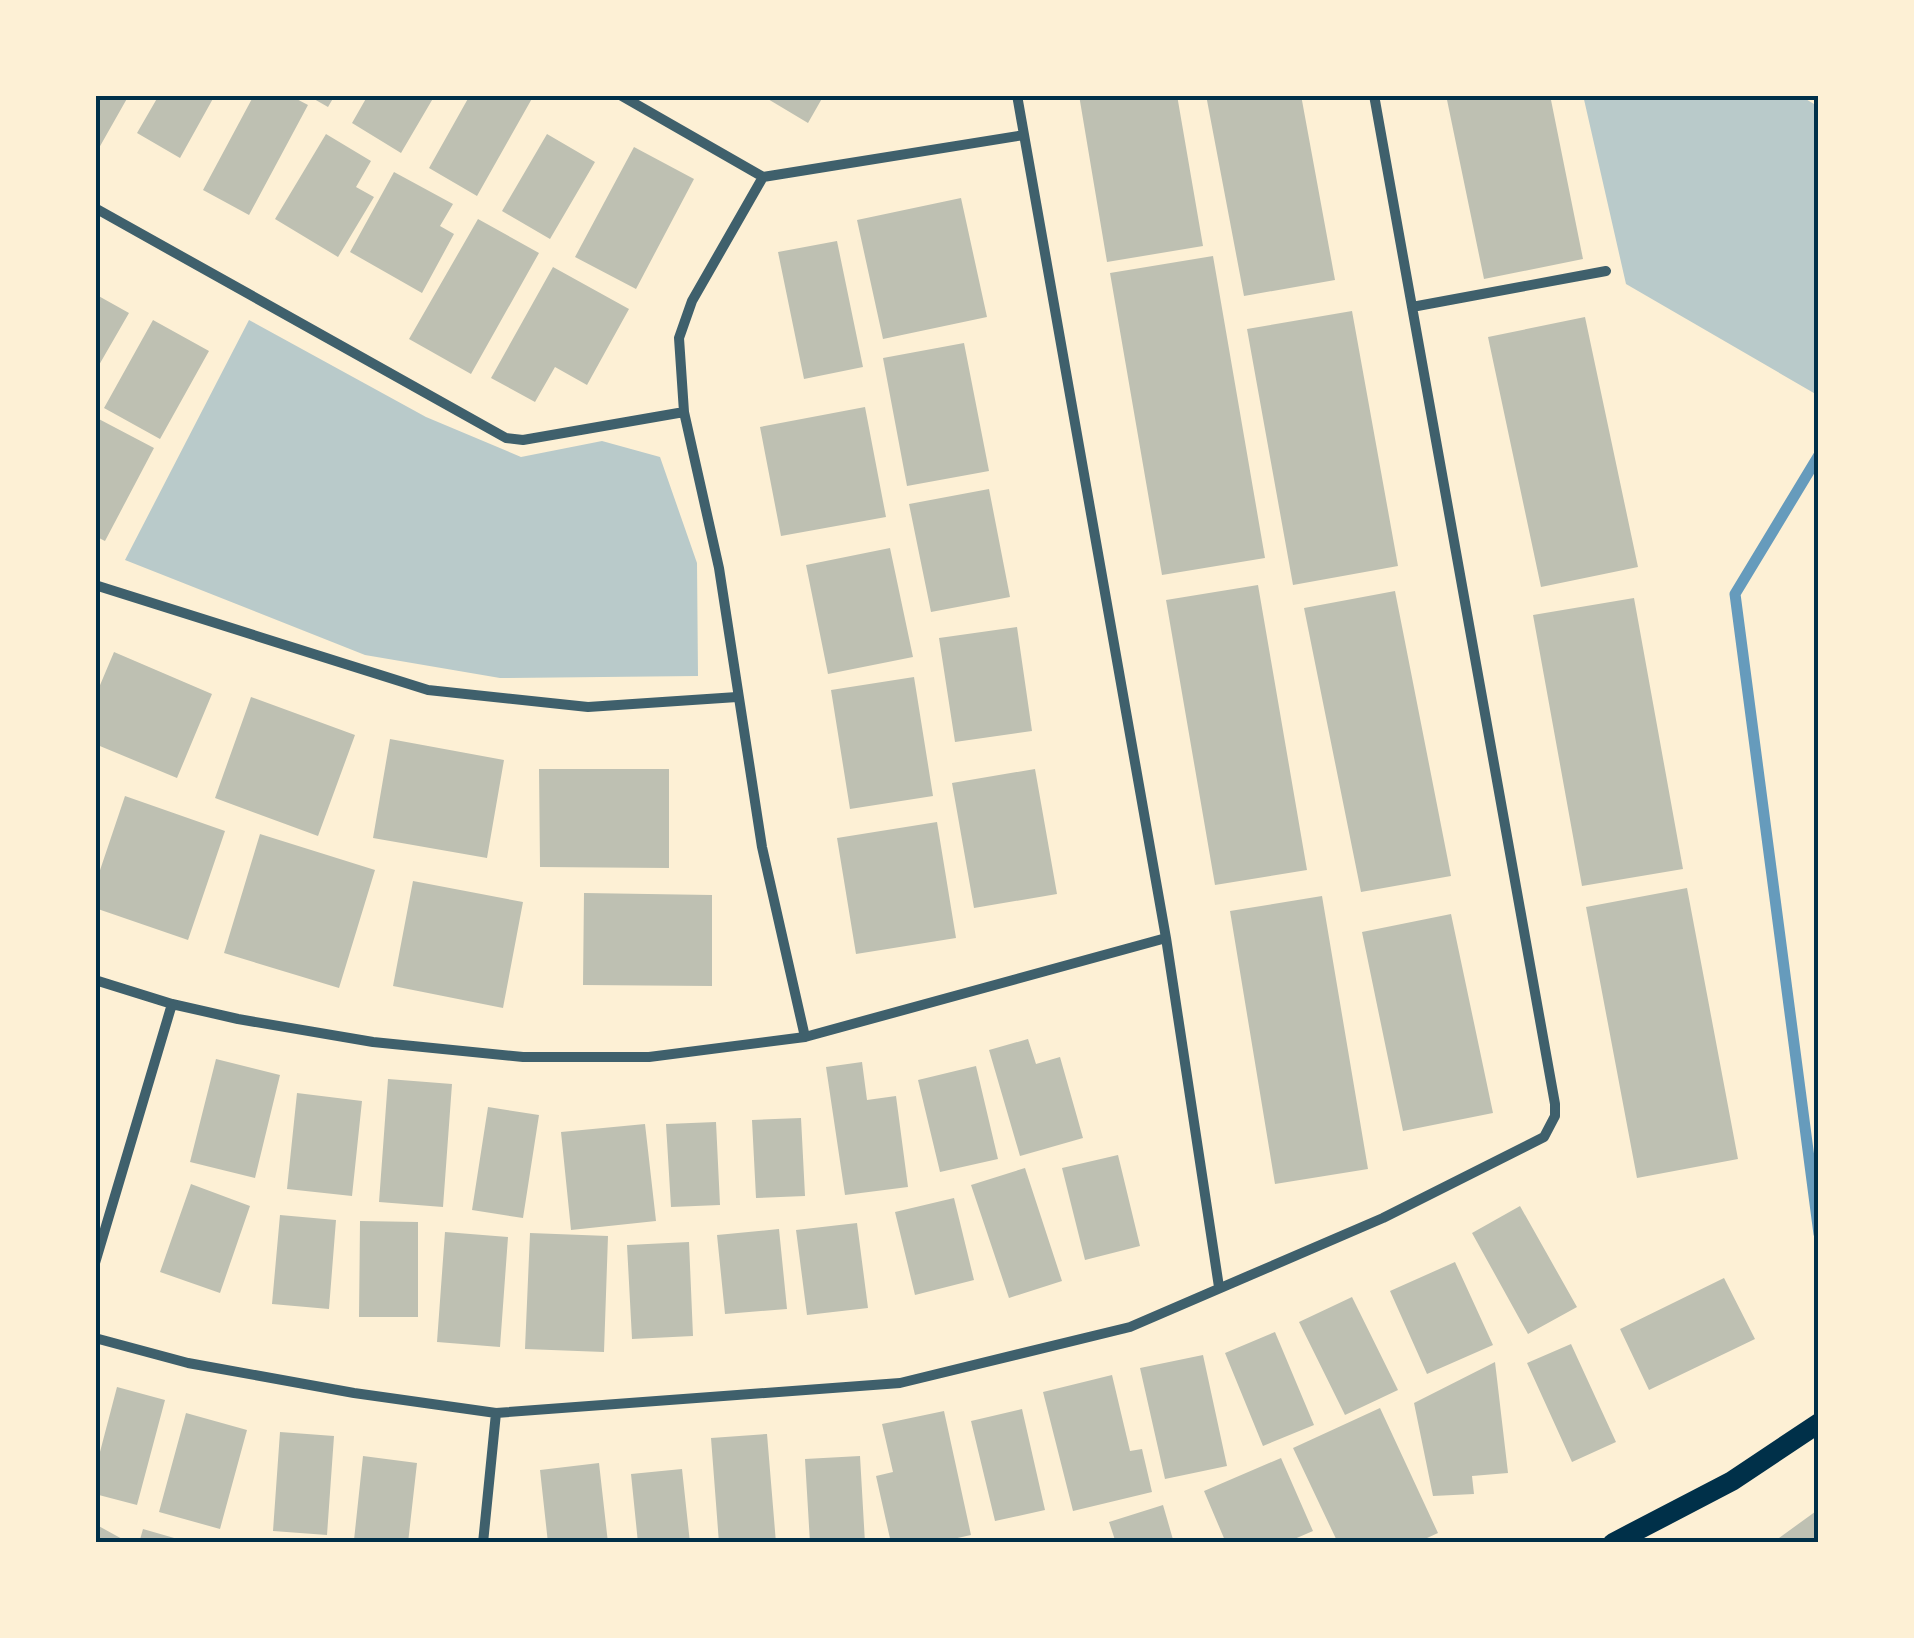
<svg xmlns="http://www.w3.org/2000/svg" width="1914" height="1638" font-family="Overpass,sans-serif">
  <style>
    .green { fill: #b9caca }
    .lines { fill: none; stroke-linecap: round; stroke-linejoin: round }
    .stream { stroke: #669bbc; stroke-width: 11 }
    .building { fill: #bec0b2 }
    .minor { stroke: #3f606c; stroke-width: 10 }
    .secondary { stroke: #003049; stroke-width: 20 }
    .neatline { fill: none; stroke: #003049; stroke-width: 4 }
  </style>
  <rect width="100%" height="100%" fill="#fdf0d5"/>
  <!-- green -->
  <path class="green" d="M1583,95H1799L1819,107V396L1626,284Z
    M249,320L426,417L521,457L602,441L660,457L697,563L698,676L500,678L365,655L125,560Z"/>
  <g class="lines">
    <!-- stream -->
    <path class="stream" d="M1819,455L1735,594L1819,1234"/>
  </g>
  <!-- building -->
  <path class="building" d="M95,95H129L99,148L95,146Z
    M159,95H215L180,158L137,133Z
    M254,95H289L308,105L249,215L203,190Z
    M307,95H335L328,107Z
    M368,95H435L401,153L352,123Z
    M470,95H534L477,196L429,168Z
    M761,95H824L808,123Z
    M1079,95H1177L1203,246L1107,262Z
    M1206,95H1301L1335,280L1244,296Z
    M1446,95H1550L1583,259L1484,279Z
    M326,134L371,161L356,187L374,197L338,257L275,219Z
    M547,134L595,162L550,239L502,211Z
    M634,147L694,179L636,289L575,257Z
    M394,172L453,204L440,226L454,234L422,293L350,252Z
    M961,198L987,317L883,339L857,220Z
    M478,219L539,253L471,374L409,339Z
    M837,241L863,367L804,379L778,252Z
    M1213,256L1265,558L1162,575L1110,273Z
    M553,267L629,309L587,385L555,367L535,402L491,378Z
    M95,294L129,313L95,372Z
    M1352,311L1398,566L1293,585L1247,329Z
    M1585,317L1638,567L1541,587L1488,337Z
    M153,320L209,351L160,439L104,408Z
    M964,343L989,471L907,486L883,358Z
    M865,407L886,517L781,536L760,427Z
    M95,417L154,448L105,541L95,536Z
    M989,489L1010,597L931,612L909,504Z
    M890,548L913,657L828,674L806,565Z
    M1258,585L1307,870L1215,885L1166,600Z
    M1395,591L1451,876L1361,892L1304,608Z
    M1634,598L1683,869L1582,886L1533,615Z
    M1017,627L1032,731L955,742L939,638Z
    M114,652L212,694L177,778L95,744V697Z
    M914,677L933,796L850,809L831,690Z
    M251,697L355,735L318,836L215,798Z
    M390,739L504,760L487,858L373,838Z
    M539,769H669V868L540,867Z
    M1035,769L1057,894L974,908L952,783Z
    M125,796L225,831L188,940L95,908V885Z
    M937,822L956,938L856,954L837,838Z
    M260,834L375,870L339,988L224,953Z
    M413,881L523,902L503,1008L393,986Z
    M1687,888L1738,1159L1637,1178L1586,907Z
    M584,893L712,895V986L583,985Z
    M1322,896L1368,1169L1275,1184L1230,911Z
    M1451,914L1493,1113L1403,1131L1362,932Z
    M1028,1039L1036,1064L1060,1057L1083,1138L1020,1156L989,1050Z
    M216,1059L280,1075L255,1178L190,1162Z
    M862,1062L867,1100L896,1096L908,1187L845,1195L826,1067Z
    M976,1066L998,1159L940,1172L918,1080Z
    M388,1079L452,1084L443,1207L379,1202Z
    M297,1093L362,1101L352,1196L287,1189Z
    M488,1107L539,1115L523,1218L472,1210Z
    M801,1118L805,1196L756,1198L752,1120Z
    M716,1122L720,1205L671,1207L666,1124Z
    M645,1124L656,1221L571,1230L561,1132Z
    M1118,1155L1140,1246L1085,1260L1062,1168Z
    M1025,1168L1062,1281L1009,1298L971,1185Z
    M191,1184L250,1206L220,1293L160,1272Z
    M954,1198L974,1280L915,1295L895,1212Z
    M1520,1206L1577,1307L1528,1334L1472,1233Z
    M280,1215L336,1220L329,1309L272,1304Z
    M360,1221L418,1222V1317H359Z
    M857,1223L868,1308L807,1315L796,1230Z
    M779,1229L787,1309L725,1314L717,1235Z
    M445,1232L508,1237L500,1347L437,1342Z
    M530,1233L608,1236L604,1352L525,1349Z
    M689,1242L693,1336L632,1339L627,1245Z
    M1455,1262L1493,1345L1427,1374L1390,1291Z
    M1724,1278L1755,1339L1649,1390L1620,1329Z
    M1352,1297L1398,1390L1345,1415L1299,1322Z
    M1275,1332L1314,1425L1263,1446L1225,1353Z
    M1571,1344L1616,1442L1572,1462L1527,1363Z
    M1203,1355L1227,1466L1165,1479L1140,1368Z
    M1495,1362L1508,1473L1472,1476L1474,1494L1433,1496L1414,1403Z
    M1112,1375L1130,1451L1142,1449L1152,1492L1073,1511L1043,1392Z
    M117,1387L165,1400L137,1505L95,1494V1471Z
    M1380,1408L1438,1533L1416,1543H1338L1293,1448Z
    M1022,1409L1045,1510L995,1521L971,1421Z
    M944,1411L971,1535L935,1543H891L876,1476L893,1472L882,1424Z
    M186,1413L247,1430L220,1529L159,1512Z
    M280,1432L334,1436L327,1535L273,1531Z
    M767,1434L776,1543H719L711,1438Z
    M363,1456L417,1463L408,1543L354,1540Z
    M860,1456L865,1543H810L805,1459Z
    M1281,1458L1313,1531L1285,1543H1226L1204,1491Z
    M599,1463L608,1543H548L540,1470Z
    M682,1469L690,1543H638L631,1474Z
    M1163,1505L1174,1543H1116L1109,1522Z
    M1819,1509V1543H1772Z
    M95,1524L124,1540L123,1543H95Z
    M143,1529L188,1542L187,1543H139Z"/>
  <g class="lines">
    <!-- minor -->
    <path class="minor" d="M620,95L763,177L1024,135
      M1017,95L1166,938L1219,1287
      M763,177L692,301L679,338L684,412L719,568L762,847L805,1037
      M95,208L506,438L523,440L684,412
      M1412,307L1606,271
      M95,585L428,690L588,707L737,697
      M95,980L172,1004L238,1019L373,1042L523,1057H649L805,1037L1166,938
      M95,1263L172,1004
      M95,1338L188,1363L354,1393L496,1413L900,1383L1130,1327L1383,1218L1544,1137L1555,1116V1104L1374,95
      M483,1543L496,1413"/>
    <!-- secondary -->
    <path class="secondary" d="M1613,1543L1732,1481L1819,1423"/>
  </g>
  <!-- border -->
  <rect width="1914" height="1638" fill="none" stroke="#fdf0d5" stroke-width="195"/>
  <rect x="98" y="98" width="1718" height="1442" class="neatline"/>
</svg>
